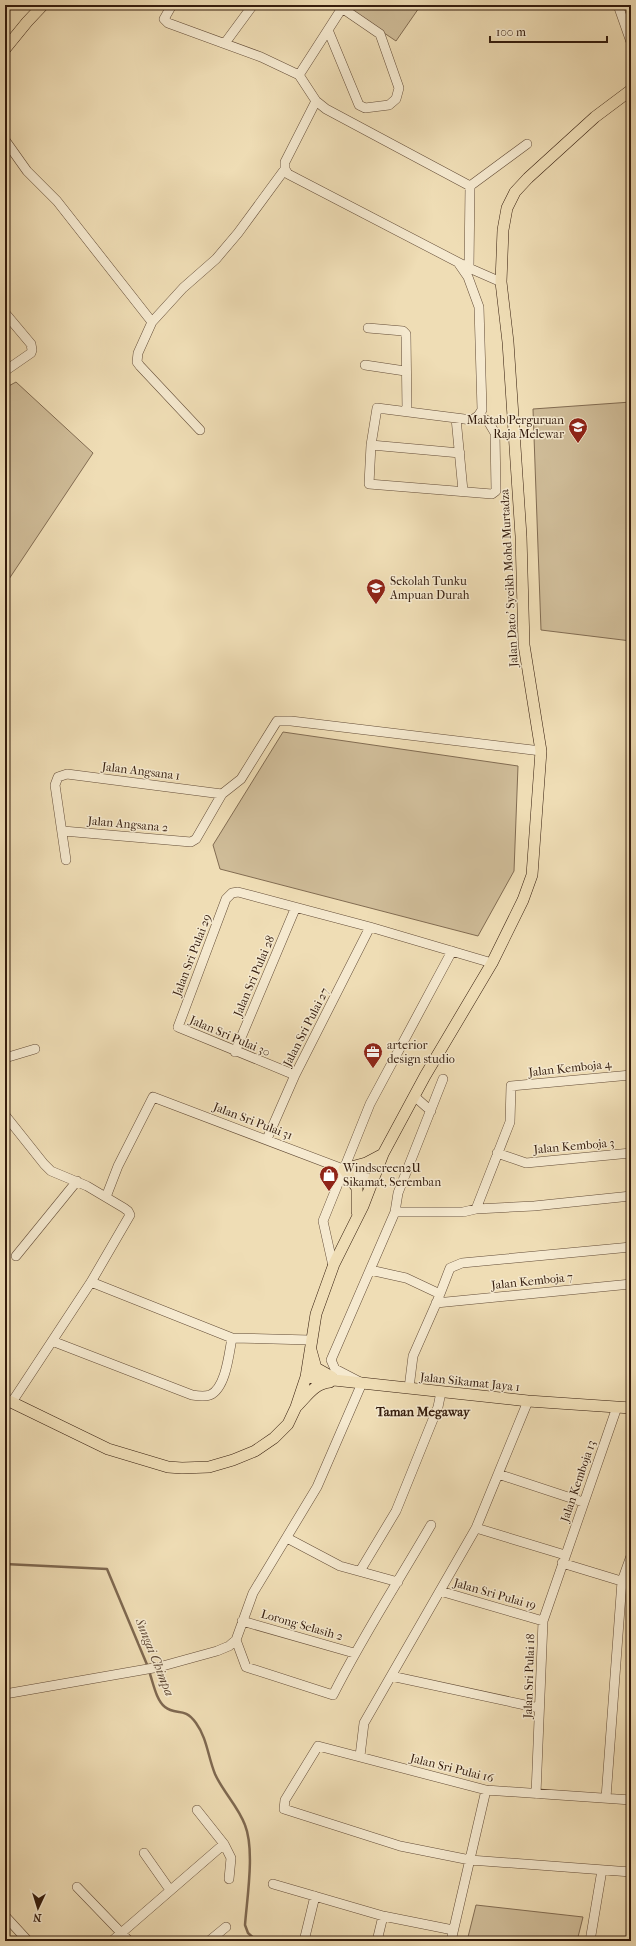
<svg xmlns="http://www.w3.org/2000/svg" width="636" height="1946" font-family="'IM FELL French Canon',serif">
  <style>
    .green { fill: #cfbc98; stroke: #826c52 }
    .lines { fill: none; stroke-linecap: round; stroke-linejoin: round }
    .stream { stroke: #7e6850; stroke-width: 2.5 }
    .minor-casing { stroke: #634c37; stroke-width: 10 }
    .major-casing { stroke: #341c0d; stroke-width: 12 }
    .minor { stroke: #f5e9cf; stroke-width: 9 }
    .major { stroke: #efddb5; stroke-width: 11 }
    .labels { text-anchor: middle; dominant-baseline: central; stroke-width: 3; stroke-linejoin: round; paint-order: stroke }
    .poi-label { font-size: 12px; fill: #341c0d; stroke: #f5e9cf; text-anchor: start }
    .street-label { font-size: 12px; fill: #341c0d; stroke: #f5e9cf }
    .neighbourhood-label { font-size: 13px; font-weight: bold; fill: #341c0d; stroke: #f5e9cf }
    .water-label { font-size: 13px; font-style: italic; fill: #5f4834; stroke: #f5e9cf }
  </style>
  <rect width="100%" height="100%" fill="#efddb5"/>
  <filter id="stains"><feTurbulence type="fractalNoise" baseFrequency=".005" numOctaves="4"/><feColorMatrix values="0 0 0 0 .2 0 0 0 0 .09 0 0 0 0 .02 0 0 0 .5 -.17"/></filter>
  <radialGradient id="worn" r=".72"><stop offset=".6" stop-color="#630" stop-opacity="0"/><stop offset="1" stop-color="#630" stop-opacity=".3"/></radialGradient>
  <!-- green -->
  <path class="green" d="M349,5H421L396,41L347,8Z
    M16,382L93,453L5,585V388Z
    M631,402V641L541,630L533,409Z
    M283,732L518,766L514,871L478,936L220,869L213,845Z
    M476,1905L583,1917L577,1941H467Z"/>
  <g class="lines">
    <!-- stream -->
    <path class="stream" d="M5,1564L107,1569L148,1667
      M149,1671C153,1682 156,1700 165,1707C176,1716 184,1706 196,1723C207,1738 208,1757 215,1774C223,1792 238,1806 245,1825C255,1850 247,1898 245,1925L248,1933L257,1941"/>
    <defs>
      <path id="minor" d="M172,5L164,19L168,23L261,57L299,75
        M344,5L299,75L316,101L326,109L470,186L469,268L501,282
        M618,5L631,42
        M328,30L359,105L365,108L389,105L396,99L399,88L380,34L342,8
        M225,43L253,5
        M316,101L285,162V169L288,174L469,268
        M5,140L27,171L57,201L152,322
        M470,186L527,144
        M459,264L468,277L479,307L482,410L478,416
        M5,313L31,344L32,350L31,353L5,371
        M368,328L403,331L406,334L407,411
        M365,365L405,371
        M377,408L472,420L478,416L488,421L495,433L496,491L492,494L369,484L371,445Z
        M456,418L463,491
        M200,430L140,366L137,362L138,353L152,322L183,288L216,259L238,233L285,169
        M371,445L460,453
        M63,831L191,842L196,839L222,794L241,779L277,721H291L541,751
        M66,860L55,785L58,777L67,774L222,794
        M235,1052L295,909
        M5,1058L35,1049
        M295,1075L178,1027L226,899L232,893L238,892L370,927L492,963
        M414,1096L431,1111
        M5,1115L44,1164L51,1171L87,1186L124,1208L128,1211L130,1215L91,1282L12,1402
        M267,1139L295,1075L370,927
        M497,1153L526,1163L631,1153
        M106,1197L118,1166L153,1097L372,1180
        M476,1209L534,1206L631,1196
        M395,1212H463L476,1209L510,1122L511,1086L631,1075
        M16,1256L77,1181
        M333,1266L323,1221L370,1104L452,951
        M370,1270L406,1278L440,1294L450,1268L462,1263L631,1247
        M91,1282L232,1338L310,1340
        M436,1303L631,1284
        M52,1341L192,1395C198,1396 204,1397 210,1395C226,1388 229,1353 232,1338
        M409,1388L413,1356L439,1297
        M498,1474L583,1502
        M476,1528L565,1555
        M287,1538L340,1566L398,1582
        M562,1563L631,1584
        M360,1571L396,1511L438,1407L441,1392
        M440,1591L543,1621
        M242,1621L354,1653
        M236,1640L246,1667L333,1695C362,1637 398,1582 431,1525
        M391,1676L539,1708
        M5,1694L159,1667L217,1651L229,1646L236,1640L253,1593L317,1487L362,1383L335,1369L331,1360L395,1212L398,1193L443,1079
        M360,1756L364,1723L476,1528L528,1401
        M536,1794L543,1621L617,1407
        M606,1798L622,1581L631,1556
        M631,1800L486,1790L318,1746L285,1800L284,1809L400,1846L470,1860L631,1872
        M197,1810L224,1844L231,1858L229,1879
        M144,1853L170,1890
        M273,1884L383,1916L453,1930
        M77,1887L129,1941
        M5,1916L28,1941
        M112,1941L224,1844
        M209,1941L226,1927
        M304,1941L315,1896
        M377,1941L383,1916
        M451,1941L486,1790
        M590,1941L602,1870"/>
      <path id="major" d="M5,49L27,22L43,5
        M344,1169L357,1188V1212
        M344,1169L366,1163L383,1154
        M311,1350L316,1368L332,1377
        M306,1377L528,1401L631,1408
        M5,1399L108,1449L168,1467L182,1468L209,1467L233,1460L255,1451L274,1438L288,1424L296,1407L306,1377L316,1314L334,1264L363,1206L383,1154L425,1076L492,963L523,900L532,875L541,751L524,645L521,536L508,342L501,282L503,230L507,208L515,192L528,178L595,117L631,90
        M297,1406C307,1396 315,1383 330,1382"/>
    </defs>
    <!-- minor casing -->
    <use href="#minor" class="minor-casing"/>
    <!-- major casing -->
    <use href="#major" class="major-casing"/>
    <!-- minor -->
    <use href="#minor" class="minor"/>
    <!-- major -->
    <use href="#major" class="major"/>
  </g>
  <!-- icons -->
  <defs>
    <symbol id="university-pin" viewBox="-11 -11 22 30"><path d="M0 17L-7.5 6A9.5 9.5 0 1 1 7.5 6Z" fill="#8f2418" stroke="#f5e9cf"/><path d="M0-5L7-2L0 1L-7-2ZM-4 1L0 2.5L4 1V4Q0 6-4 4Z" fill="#fff"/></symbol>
    <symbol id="school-pin" viewBox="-11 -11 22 30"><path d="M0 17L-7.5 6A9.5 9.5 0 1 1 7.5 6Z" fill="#8f2418" stroke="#f5e9cf"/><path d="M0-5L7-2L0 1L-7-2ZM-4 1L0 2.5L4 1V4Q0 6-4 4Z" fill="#fff"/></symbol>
    <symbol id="office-pin" viewBox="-11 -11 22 30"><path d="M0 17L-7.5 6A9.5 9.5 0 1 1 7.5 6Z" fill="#8f2418" stroke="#f5e9cf"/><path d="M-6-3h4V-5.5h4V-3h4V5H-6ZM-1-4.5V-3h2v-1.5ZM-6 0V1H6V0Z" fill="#fff"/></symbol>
    <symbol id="shop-pin" viewBox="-11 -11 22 30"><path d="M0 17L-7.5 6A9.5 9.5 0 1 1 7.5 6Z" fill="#8f2418" stroke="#f5e9cf"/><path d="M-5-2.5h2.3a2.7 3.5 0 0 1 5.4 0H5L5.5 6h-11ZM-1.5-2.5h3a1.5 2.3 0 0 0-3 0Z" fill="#fff"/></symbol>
  </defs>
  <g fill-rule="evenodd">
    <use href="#university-pin" x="567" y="416" width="22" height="30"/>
    <use href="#school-pin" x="365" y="577" width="22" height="30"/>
    <use href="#office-pin" x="362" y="1041" width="22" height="30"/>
    <use href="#shop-pin" x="318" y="1164" width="22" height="30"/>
  </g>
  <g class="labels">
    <!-- poi labels -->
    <g class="poi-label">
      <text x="564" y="420" text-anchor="end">Maktab Perguruan<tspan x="564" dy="14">Raja Melewar</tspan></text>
      <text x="390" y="581">Sekolah Tunku<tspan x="390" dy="14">Ampuan Durah</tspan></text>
      <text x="387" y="1045">arterior<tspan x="387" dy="14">design studio</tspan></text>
      <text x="343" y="1168">Windscreen2U<tspan x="343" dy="14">Sikamat, Seremban</tspan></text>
    </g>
    <!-- street labels -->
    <g class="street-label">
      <text transform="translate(509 578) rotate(-93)">Jalan Dato' Syeikh Mohd Murtadza</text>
      <text transform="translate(141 771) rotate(7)">Jalan Angsana 1</text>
      <text transform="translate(128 824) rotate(5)">Jalan Angsana 2</text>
      <text transform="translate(192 955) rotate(-69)">Jalan Sri Pulai 29</text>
      <text transform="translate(254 976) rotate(-67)">Jalan Sri Pulai 28</text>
      <text transform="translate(306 1027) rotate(-63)">Jalan Sri Pulai 27</text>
      <text transform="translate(230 1036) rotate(23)">Jalan Sri Pulai 30</text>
      <text transform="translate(570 1068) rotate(-6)">Jalan Kemboja 4</text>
      <text transform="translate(253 1121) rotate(21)">Jalan Sri Pulai 31</text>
      <text transform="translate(574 1146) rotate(-5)">Jalan Kemboja 3</text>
      <text transform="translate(532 1281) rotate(-6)">Jalan Kemboja 7</text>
      <text transform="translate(470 1382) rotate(6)">Jalan Sikamat Jaya 1</text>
      <text transform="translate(578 1481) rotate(-71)">Jalan Kemboja 13</text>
      <text transform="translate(495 1594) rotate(16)">Jalan Sri Pulai 19</text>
      <text transform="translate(302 1625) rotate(16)">Lorong Selasih 2</text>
      <text transform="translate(529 1676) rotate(-88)">Jalan Sri Pulai 18</text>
      <text transform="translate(452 1768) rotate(14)">Jalan Sri Pulai 16</text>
    </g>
    <!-- neighbourhood labels -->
    <g class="neighbourhood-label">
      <text x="423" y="1411">Taman Megaway</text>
    </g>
    <!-- water labels -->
    <g class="water-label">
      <text transform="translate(155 1657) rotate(68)">Sungai Chimpa</text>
    </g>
  </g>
  <!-- margin -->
  <rect width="636" height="1946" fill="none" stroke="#efddb5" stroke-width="20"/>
  <rect x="6" y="6" width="624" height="1934" fill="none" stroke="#341c0d" stroke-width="2"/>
  <rect x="10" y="10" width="616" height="1926" fill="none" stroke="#341c0d"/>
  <!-- north arrow -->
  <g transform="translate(38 1908) rotate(184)" stroke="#f5e9cf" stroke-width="3" paint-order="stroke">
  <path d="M0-3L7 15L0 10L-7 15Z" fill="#341c0d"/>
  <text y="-6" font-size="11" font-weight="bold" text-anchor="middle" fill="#341c0d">N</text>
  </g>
  <!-- scale -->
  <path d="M490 36v6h117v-6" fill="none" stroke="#341c0d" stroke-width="2"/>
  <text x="496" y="36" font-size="12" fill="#341c0d" stroke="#f5e9cf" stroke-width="3" paint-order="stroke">100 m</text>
  <rect width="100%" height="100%" filter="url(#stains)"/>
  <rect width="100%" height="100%" fill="url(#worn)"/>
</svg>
